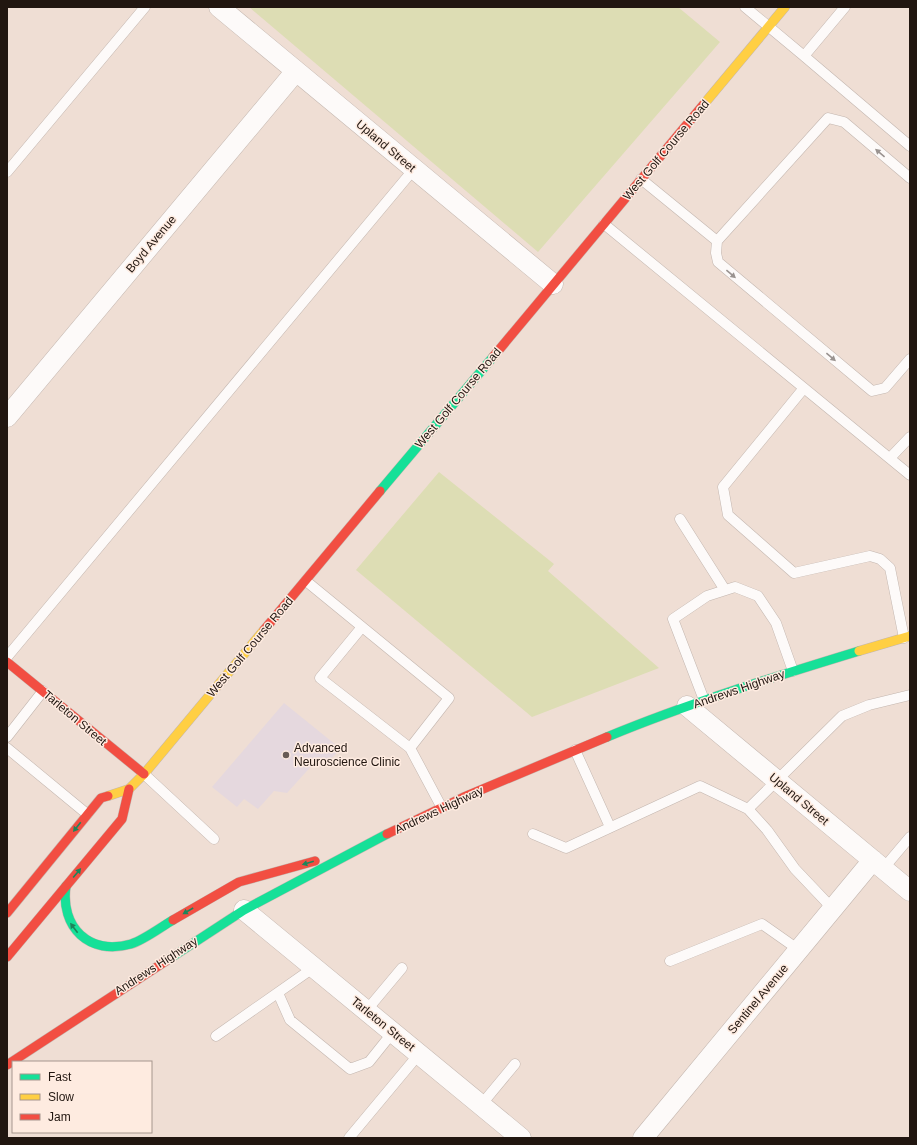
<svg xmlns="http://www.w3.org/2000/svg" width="917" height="1145" font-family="Arial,sans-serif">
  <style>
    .green { fill: #ddddb4 }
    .building { fill: #e5d8de }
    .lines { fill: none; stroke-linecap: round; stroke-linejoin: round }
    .lane-casing { stroke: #c3b6af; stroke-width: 11 }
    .street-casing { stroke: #c3b6af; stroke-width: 21 }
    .fast-casing { stroke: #c3b6af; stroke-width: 10 }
    .slow-casing { stroke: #c3b6af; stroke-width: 10 }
    .jam-casing { stroke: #c3b6af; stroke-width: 10 }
    .lane { stroke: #fdfaf9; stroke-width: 10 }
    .street { stroke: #fdfaf9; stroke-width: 20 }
    .fast { stroke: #16e098; stroke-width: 9 }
    .slow { stroke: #ffcf43; stroke-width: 9 }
    .jam { stroke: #f24e42; stroke-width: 9 }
    .oneway { fill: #9a9390 }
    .oneway2 { fill: #1b855b }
    .poi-dot { fill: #695c55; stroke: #feebe0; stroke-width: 1.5 }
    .labels { text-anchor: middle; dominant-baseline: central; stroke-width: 3; stroke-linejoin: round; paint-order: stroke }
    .street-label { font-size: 12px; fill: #211610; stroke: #feebe0 }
    .poi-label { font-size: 12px; fill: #211610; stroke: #feebe0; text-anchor: start }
  </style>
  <rect width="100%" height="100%" fill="#efded4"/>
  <!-- green -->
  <path class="green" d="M249,7H678L720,42L538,252Z
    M439,472L554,564L548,571L659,668L532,717L356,570Z"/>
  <!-- building -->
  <path class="building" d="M284,703L341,749L322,767L315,762L287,793L274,791L258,809L244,799L237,807L212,787Z"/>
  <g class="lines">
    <defs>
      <path id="lane" d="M745,7L804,56
        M845,7L804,56L910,146
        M7,172L145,7
        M641,179L717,241L828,118L844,122L910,178
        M604,224L910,475
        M717,241L716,253L718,262L872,391L885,388L910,359
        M804,388L723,487L728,515L794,573L870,556L880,559L890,568L904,638
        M890,458L910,437
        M680,519L725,590
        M306,581L449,698L410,748L442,808
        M362,627L320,678L410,748
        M7,657L414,169
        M704,700L673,619L707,596L735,587L758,596L776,623L793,671
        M7,737L43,691
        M7,748L87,814
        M575,750L610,827
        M144,774L214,839
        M748,809L767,830L795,869L832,908
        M533,834L566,848L700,786L748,809L842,716L869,705L910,695
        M883,869L910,837
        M670,961L762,924L799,950
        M278,993L290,1020L350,1069L369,1062L393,1032
        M366,1011L402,968
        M216,1036L313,968
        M481,1105L515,1064
        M349,1138L419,1054"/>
      <path id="street" d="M219,7L553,284
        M7,417L296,71
        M687,706L910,891
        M244,910L521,1138
        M643,1138L873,860"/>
      <path id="fast" d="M380,491L493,357
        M607,737C689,703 774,677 859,651
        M66,886C60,927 89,956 131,944C144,940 161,927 173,920
        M169,959L244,910L387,834"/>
      <path id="slow" d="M704,104L785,7
        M859,651L910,636
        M108,796L129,789L144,774L264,630"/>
      <path id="jam" d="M493,357L704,104
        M264,630L380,491
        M7,662L144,774
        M387,834L464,797L607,737
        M7,913L101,798L108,796
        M173,920L239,882L315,861
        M7,957L122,819L129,789
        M7,1065L169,959"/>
    </defs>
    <!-- lane casing -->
    <use href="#lane" class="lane-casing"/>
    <!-- street casing -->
    <use href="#street" class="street-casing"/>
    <!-- fast casing -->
    <use href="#fast" class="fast-casing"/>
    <!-- slow casing -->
    <use href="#slow" class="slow-casing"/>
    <!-- jam casing -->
    <use href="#jam" class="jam-casing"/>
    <!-- lane -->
    <use href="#lane" class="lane"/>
    <!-- street -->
    <use href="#street" class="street"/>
    <!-- fast -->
    <use href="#fast" class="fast"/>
    <!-- slow -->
    <use href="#slow" class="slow"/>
    <!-- jam -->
    <use href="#jam" class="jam"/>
  </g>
  <!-- one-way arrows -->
  <defs><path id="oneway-solid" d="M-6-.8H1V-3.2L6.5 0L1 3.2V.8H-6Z"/></defs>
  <g class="oneway">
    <use href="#oneway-solid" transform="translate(880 153) rotate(-140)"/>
    <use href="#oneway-solid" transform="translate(731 274) rotate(40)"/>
    <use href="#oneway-solid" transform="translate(831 357) rotate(40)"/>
  </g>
  <g class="oneway2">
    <use href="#oneway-solid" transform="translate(77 827) rotate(128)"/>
    <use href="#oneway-solid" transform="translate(308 863) rotate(164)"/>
    <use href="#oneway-solid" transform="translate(77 873) rotate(-50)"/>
    <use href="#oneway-solid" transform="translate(188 911) rotate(150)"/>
    <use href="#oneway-solid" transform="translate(74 928) rotate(-127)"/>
  </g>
  <!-- markers -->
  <circle class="poi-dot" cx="286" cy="755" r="4"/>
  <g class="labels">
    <!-- street labels -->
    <g class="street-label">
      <text transform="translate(386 146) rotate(40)">Upland Street</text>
      <text transform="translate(666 150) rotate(-50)">West Golf Course Road</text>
      <text transform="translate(151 244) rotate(-50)">Boyd Avenue</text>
      <text transform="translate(458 398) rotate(-50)">West Golf Course Road</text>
      <text transform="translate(250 647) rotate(-50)">West Golf Course Road</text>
      <text transform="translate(739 689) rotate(-19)">Andrews Highway</text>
      <text transform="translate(75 718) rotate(40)">Tarleton Street</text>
      <text transform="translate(799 799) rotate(40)">Upland Street</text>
      <text transform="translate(439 810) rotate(-25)">Andrews Highway</text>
      <text transform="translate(156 966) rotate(-33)">Andrews Highway</text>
      <text transform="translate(758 999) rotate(-50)">Sentinel Avenue</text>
      <text transform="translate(383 1024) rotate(39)">Tarleton Street</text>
    </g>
    <!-- poi labels -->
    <g class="poi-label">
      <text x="294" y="748">Advanced<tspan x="294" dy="14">Neuroscience Clinic</tspan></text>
    </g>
  </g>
  <!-- border -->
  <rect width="917" height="1145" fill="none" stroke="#211610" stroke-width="16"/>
  <!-- legend -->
  <rect x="12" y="1061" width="140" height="72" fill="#feebe0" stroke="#a6968d"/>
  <rect x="20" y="1074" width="20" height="6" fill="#16e098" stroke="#a6968d"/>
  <text x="48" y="1081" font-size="12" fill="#211610">Fast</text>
  <rect x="20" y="1094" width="20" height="6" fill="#ffcf43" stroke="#a6968d"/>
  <text x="48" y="1101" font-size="12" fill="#211610">Slow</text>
  <rect x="20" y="1114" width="20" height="6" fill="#f24e42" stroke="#a6968d"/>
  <text x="48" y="1121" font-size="12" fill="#211610">Jam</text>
</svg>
